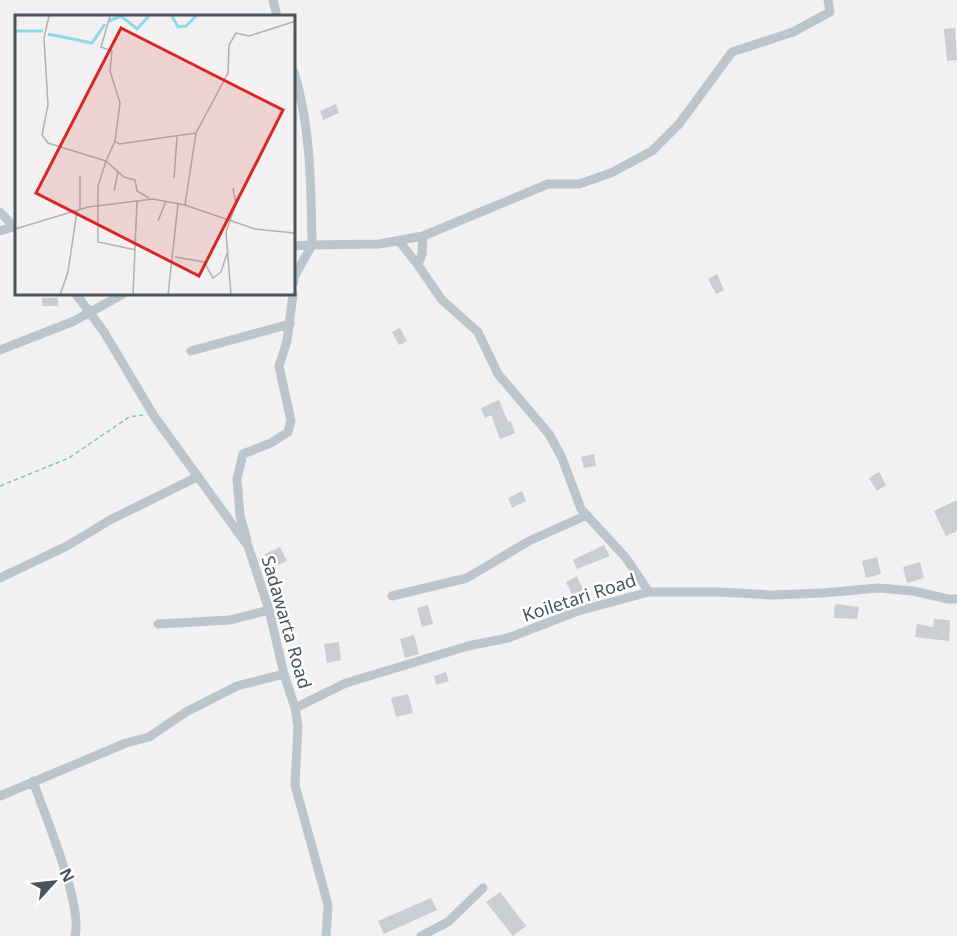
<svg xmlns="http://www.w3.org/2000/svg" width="957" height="936" font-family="'Noto Sans',sans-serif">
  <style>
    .building { fill: #cacdd2 }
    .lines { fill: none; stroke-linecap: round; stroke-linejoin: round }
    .path { stroke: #7acba0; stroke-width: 1.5; stroke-dasharray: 4.5 3; stroke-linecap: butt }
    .street { stroke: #bcc5cc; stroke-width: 9 }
    .labels { text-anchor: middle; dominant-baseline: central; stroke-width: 5; stroke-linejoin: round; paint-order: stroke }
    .street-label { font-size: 18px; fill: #49545d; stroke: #fff }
    .inset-river { fill: none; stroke: #8fdae9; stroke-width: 3 }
    .inset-road { fill: none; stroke: #aeb2b5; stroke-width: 1.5 }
    .view { fill: #d62828; fill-opacity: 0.15; stroke: #d62828; stroke-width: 3 }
    .inset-edge { fill: none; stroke: #49545d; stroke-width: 3 }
  </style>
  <rect width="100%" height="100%" fill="#f2f0f0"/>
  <!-- building -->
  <path class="building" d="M955,28L957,60L947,61L944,29Z
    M336,104L339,113L323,120L320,111Z
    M717,274L724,290L716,294L708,279Z
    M42,298H58V306H42Z
    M400,328L407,341L399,345L392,332Z
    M499,400L508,422L511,421L515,433L500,439L491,415L485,418L481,408Z
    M594,454L596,466L584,468L581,457Z
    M879,472L886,485L877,491L869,478Z
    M522,491L526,501L512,508L508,498Z
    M957,500V531L946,536L934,511Z
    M604,545L610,556L577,569L573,560Z
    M280,547L287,561L271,568L265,554Z
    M877,557L881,574L866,578L862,561Z
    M920,562L924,578L907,583L903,567Z
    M577,576L586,596L575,601L566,582Z
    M835,604L859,607L857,619L834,618Z
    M428,605L433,624L422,627L417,608Z
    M934,619L950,620L949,641L915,637L917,624L933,627Z
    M414,635L419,654L405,658L400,639Z
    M339,642L341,660L327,663L324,644Z
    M446,672L449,681L436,685L434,676Z
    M408,694L413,713L396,717L391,698Z
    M500,892L526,926L513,936L486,902Z
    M431,898L437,910L384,934L378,921Z"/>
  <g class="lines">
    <!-- path -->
    <path class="path" d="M0,486L69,458L129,417L143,415"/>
    <!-- street -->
    <path class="street" d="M273,0L277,16
      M294,72C311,127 311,187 312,245L294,246
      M0,212L16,229
      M0,231L13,227
      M423,236L422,254L418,265L442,300L478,332L498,374L549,434L562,458L581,509L626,558L649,592
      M399,241L418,265
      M294,282V277L312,245L379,244L423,236L548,184H579L611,173L652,151L679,124L732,52L793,32L830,12L828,0
      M76,294L104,332L154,416L248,546L269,610L284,674L295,708L298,726L295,785L328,905L326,936
      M0,350L74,321L123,294
      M191,351L290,324
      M247,540L240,516L237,479L243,454L271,443L288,432L291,421L279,366L287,341L293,294
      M0,578L67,546L110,520L197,477
      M392,596L467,578L529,541L587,515
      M158,624L230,620L269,610
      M295,708L346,683L468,646L508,638L578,611L649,592H718L772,595L823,593L878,588L913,591L948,599H957
      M33,781C45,816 83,904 75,936
      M0,796L126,743L149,737L186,712L237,686L284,674
      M421,936L448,922L483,888"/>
  </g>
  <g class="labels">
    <!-- street labels -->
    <g class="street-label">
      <text transform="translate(579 597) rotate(-18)">Koiletari Road</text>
      <text transform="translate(287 622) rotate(74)">Sadawarta Road</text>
    </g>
  </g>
  <!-- overview -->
  <g transform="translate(15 15)">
    <rect width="280" height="280" fill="#f2f0f0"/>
    <path class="inset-river" d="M157,1L163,12L171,11L181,1M94,6L106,1L122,14L134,1M0,16H28M33,19L77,28L90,9"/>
    <path class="inset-road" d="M34,1L29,23L33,90L27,120L33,128L91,146L83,171V227L121,235M95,1L86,32L97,36L95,56L105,88L100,126L91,146L109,162L120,165L122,176L134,183M100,126L104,129L181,118M159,163L162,122M99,176L103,157M170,190L181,118L213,58L214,30L221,18L234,21L281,6M65,194V161M143,206L151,186M0,214L73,192L138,184L170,190L240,214L279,218L281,232M160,242L189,247L198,263L206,257L212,238M45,280L53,257L62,196M118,280L122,186M153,280L163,189M216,280L211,217L221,189L218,173"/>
    <path class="view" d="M106,13L268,95L184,261L21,178Z"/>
    <rect width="280" height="280" class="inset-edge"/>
  </g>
  <!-- north arrow -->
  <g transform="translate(54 882) rotate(63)" stroke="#ffffff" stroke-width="4.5" paint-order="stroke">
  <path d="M0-4.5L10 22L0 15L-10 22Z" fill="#49545d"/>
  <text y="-9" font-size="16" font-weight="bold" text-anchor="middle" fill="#49545d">N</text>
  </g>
</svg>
